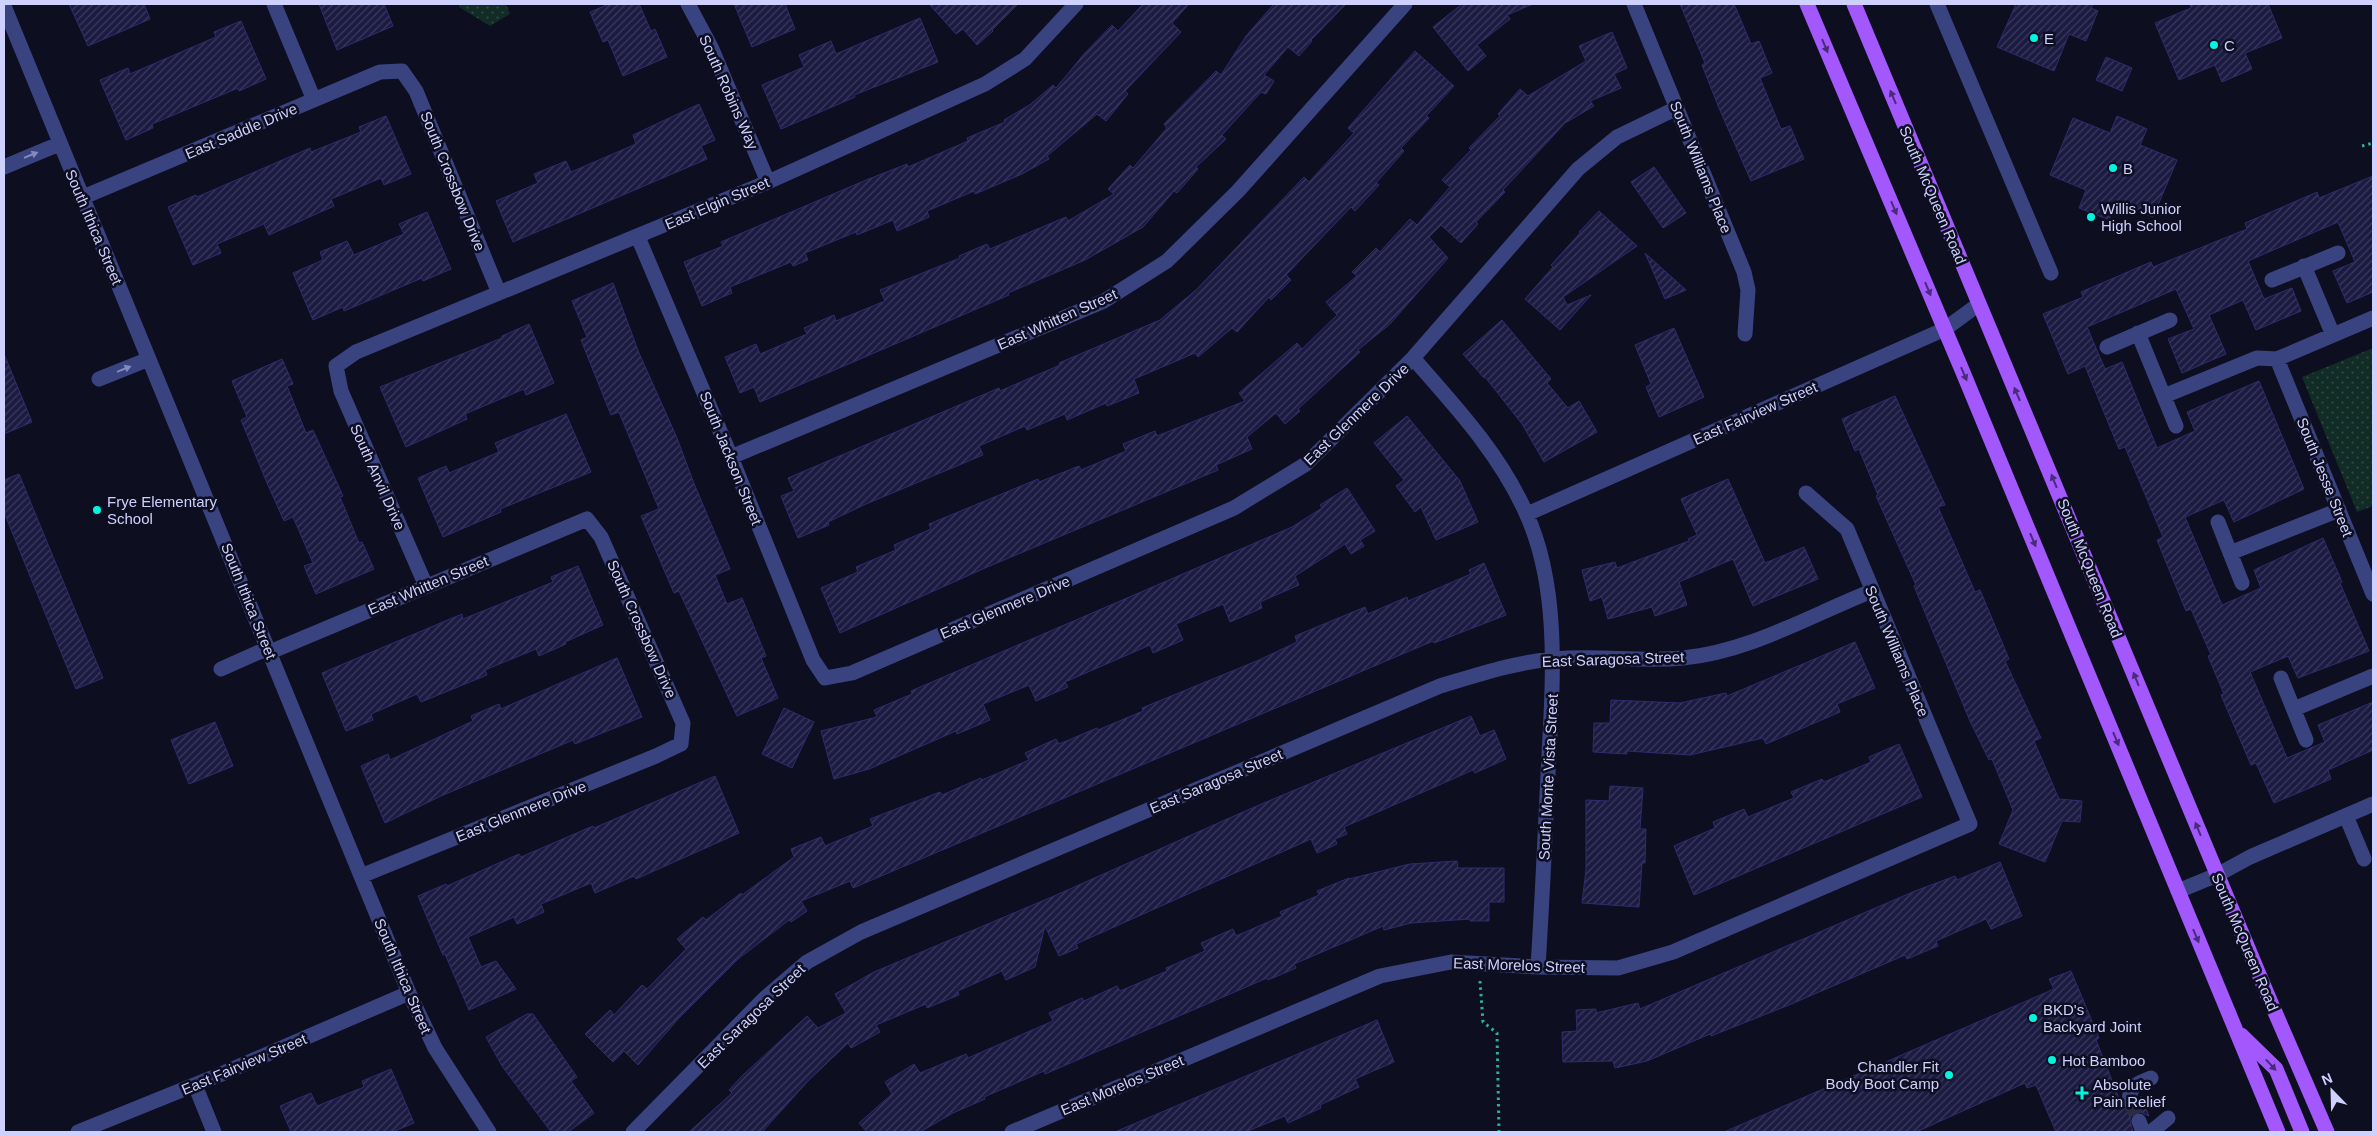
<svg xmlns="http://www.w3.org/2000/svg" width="2377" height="1136" font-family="Helvetica,sans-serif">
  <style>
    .park { fill: url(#park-dots) }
    .building { fill: url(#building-hatch); stroke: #2e2c6d }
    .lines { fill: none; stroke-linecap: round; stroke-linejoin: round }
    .minor-tunnel { stroke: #2b2b42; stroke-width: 15; stroke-dasharray: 15 8; stroke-linecap: butt }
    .path { stroke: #30b092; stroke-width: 3; stroke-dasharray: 2.5 4; stroke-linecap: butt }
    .minor { stroke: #39437f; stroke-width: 15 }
    .major { stroke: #a258fc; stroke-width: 15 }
    .oneway { fill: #492c79 }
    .oneway2 { fill: #848abe }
    .poi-dot { fill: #05f4e2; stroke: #0e0e21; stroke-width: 2 }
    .labels { text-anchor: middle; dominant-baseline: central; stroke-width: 5; stroke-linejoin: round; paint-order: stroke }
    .poi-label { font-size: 15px; fill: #ced1fe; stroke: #0e0e21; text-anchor: start }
    .street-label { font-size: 15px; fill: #ced1fe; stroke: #0e0e21 }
  </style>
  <defs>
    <pattern id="park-dots" width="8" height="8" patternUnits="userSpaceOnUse" patternTransform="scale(1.25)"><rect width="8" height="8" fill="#112b25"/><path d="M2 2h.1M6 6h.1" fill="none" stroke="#324946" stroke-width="1.8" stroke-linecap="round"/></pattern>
    <pattern id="building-hatch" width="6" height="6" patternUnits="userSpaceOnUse" patternTransform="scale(1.25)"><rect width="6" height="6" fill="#1b1a41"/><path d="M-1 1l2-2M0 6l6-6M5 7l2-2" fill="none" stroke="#3b3a5e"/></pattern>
  </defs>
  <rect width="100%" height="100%" fill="#0e0e21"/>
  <!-- park -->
  <path class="park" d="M459,4H506L510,14L490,26L459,7Z
    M2373,348V506L2357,512L2302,377Z"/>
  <!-- building -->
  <path class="building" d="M69,4H144L150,19L88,46Z
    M319,4H384L393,26L337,50Z
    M609,4H639L651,31L655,29L667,57L623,76L608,40L603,42L590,12Z
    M734,4H785L795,29L752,47Z
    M929,4H1018L992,30L993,31L977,45L963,29L956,34Z
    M1143,4H1189L1172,23L1181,32L1125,91L1128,94L1106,121L1097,114L1047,156L1049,159L1022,174L975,194L974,191L927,211L929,217L897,231L893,220L857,235L856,232L805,253L808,260L793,266L791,262L730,287L732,293L702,306L684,262L723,246L721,242L866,180L907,164L908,167L968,141L967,138L1005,122L1004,120L1031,104L1053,85L1056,88L1084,54L1112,25L1118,31Z
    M1274,4H1346L1311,40L1312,41L1299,56L1288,47L1264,75L1274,81L1266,94L1261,92L1222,135L1226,139L1196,167L1198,169L1177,193L1174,191L1143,227L1085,260L1008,293L1009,295L760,402L754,387L740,393L725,357L756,344L760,354L807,334L804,328L834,315L836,321L885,301L880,290L960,258L959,256L987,244L990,249L1066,217L1068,221L1114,194L1108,189L1130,165L1133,168L1167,128L1164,124L1216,71L1221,75L1246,36Z
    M1462,4H1533L1507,15L1510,19L1477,45L1486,56L1468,71L1433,27Z
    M1680,4H1734L1751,44L1759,41L1772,73L1760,78L1781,129L1790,126L1804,159L1751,181L1719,108L1702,65L1705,63Z
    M2016,4H2093L2091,8L2098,11L2086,41L2069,34L2054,71L1997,47Z
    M2190,4H2268L2282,38L2245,53L2252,69L2222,82L2215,65L2179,80L2155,23L2191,8Z
    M920,18L938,62L854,95L855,97L781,129L762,85L804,67L799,55L831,41L836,54Z
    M241,21L266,79L239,91L238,88L152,124L153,128L126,140L100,80L128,68L130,74L216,37L214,32Z
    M1612,32L1627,68L1614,74L1621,88L1590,101L1594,106L1565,123L1503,190L1505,192L1476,222L1478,224L1461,243L1441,225L1429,237L1448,258L1390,324L1358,350L1360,352L1298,409L1300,411L1285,424L1276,413L1247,437L1252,449L1216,465L1218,470L985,568L840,633L821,588L858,572L856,567L896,550L894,545L931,529L929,524L1038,479L1039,482L1079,466L1081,470L1126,451L1123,444L1155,431L1157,436L1245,401L1239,393L1297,343L1302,349L1337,315L1326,302L1357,276L1352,272L1376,248L1380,252L1410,219L1417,225L1450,187L1442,180L1471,150L1469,148L1500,116L1498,114L1520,89L1528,96L1586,61L1579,46Z
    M1415,51L1454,86L1426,116L1429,118L1401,148L1404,151L1376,183L1379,185L1355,211L1351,207L1286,275L1291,280L1271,300L1269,297L1237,332L1232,328L1198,357L1195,353L1134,379L1139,393L1107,406L1106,403L1067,420L1065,414L1027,430L1025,426L979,446L983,455L866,504L828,522L829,525L798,538L781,496L794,491L788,478L999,388L1000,391L1060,365L1059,363L1160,320L1196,290L1304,177L1309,182L1354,133L1348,128Z
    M2106,57L2132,68L2122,91L2096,80Z
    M699,104L715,140L701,146L707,159L513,242L496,201L538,183L534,174L566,161L571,172L636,144L633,135Z
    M386,116L411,174L384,185L381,178L331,199L334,206L269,235L264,224L217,244L221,253L193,265L168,207L196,195L197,197L310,148L311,152L361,132L359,127Z
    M2117,116L2147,129L2140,145L2177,160L2153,217L2116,202L2109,220L2079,208L2086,190L2050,175L2073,118L2110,133Z
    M1654,167L1686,213L1663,228L1631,182Z
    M2373,176V292L2347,303L2333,271L2355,262L2338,222L2248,261L2264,299L2292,288L2301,311L2256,330L2243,300L2209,315L2226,354L2182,373L2168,339L2194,329L2176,289L2087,327L2105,369L2122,362L2157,448L2195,431L2187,412L2259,381L2304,489L2234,522L2224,500L2185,517L2222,605L2261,588L2254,570L2323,538L2342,582L2340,583L2369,651L2298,678L2288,656L2250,672L2287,758L2325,742L2318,725L2373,702V750L2328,770L2331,779L2274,803L2256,763L2251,765L2221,695L2224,694L2208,656L2211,655L2191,609L2186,611L2157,540L2163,537L2125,447L2119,449L2085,366L2068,374L2043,314L2083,297L2081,292L2151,262L2153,267L2247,229L2245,223L2278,209L2317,192L2319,198Z
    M1599,211L1637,246L1563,297L1567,305L1591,295L1560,330L1525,299L1553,267L1551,265L1580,233L1579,232Z
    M427,212L451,269L423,281L422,278L344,311L343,307L313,320L293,273L323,260L320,252L347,241L354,255L404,234L399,224Z
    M1645,253L1686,290L1665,299Z
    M613,283L639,353L677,438L693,481L730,569L715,575L727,604L742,598L766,656L761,658L778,698L737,716L679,591L674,593L641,516L659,509L619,412L611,415L581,340L587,337L572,301Z
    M1502,320L1551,379L1547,383L1568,408L1579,401L1597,432L1544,462L1522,424L1485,377L1484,378L1463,354Z
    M529,324L554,383L526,395L524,389L465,414L467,419L406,447L380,387L502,338V336Z
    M1674,328L1704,397L1659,417L1646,387L1651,384L1635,345Z
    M4,354L32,422L4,434Z
    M282,359L293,384L287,386L306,433L313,430L343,496L340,497L359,543L362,542L374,569L316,594L304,566L313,563L293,517L284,521L267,483L241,420L247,417L232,381Z
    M1895,396L1945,505L1938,507L1958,553L1975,592L1980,590L2009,659L2005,661L2041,738L2034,741L2059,799L2082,801L2080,822L2062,821L2045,862L1999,844L2013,810L1992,759L1989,760L1970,721L1914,586L1916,585L1876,496L1878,495L1859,449L1855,451L1842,419Z
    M566,414L591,472L500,509L501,512L443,537L418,478L446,466L449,473L499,452L495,443Z
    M1407,416L1460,481L1478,522L1436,540L1421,507L1415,512L1396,486L1404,480L1374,443Z
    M19,474L103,678L76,689L4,512V480Z
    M1728,479L1765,563L1804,547L1818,579L1753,606L1733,559L1679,582L1687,605L1655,616L1652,607L1608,619L1602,597L1590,601L1582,570L1615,562L1617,568L1689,541L1688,539L1697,535L1681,499Z
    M1347,488L1375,531L1360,540L1364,546L1351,554L1345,544L1295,576L1299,585L1260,602L1262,608L1230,622L1223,604L1176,624L1183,640L1153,653L1150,645L1065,682L1068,687L1036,701L1029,685L983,704L990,720L957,734L956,731L869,769L834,779L821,731L877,717L874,710L912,694L911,691L1292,527L1322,508L1320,505Z
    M1484,563L1506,615L1434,643L1433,641L853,888L850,881L801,901L807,911L791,922L789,920L738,959L679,1018L638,1065L624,1051L613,1062L585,1034L610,1010L614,1015L642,985L647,989L686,949L677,939L703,917L706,920L741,893L742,895L794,857L791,849L821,837L825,846L873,826L870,819L940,792L942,795L981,778L982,780L1029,760L1025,753L1056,739L1059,744L1097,728L1098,730L1143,711L1142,708L1259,660L1297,642L1295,636L1365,607L1368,614L1407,597L1408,601L1471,574L1469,570Z
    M578,566L603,625L565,642L566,644L539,656L536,649L485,670L487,675L421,702L417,694L371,714L373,720L346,731L322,673L462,614L463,619L498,605L553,582L551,577Z
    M1855,642L1875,688L1837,704L1840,712L1766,744L1763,738L1690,755L1627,751V754L1593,752L1594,723H1610L1611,700L1680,703L1726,693L1727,696Z
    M617,658L642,717L575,744L573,740L441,796L385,823L361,766L388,754L390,760L473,721L471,716L499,704L501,709Z
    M784,708L814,722L792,768L762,754Z
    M1471,716L1480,736L1494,730L1506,759L1475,773L1473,770L1344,827L1347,834L1335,839L1337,844L1317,853L1311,839L1076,944L1078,948L1059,956L1045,926L1035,967L1006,980L1002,971L958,991L959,995L927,1008L926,1004L876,1025L880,1032L851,1048L848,1043L808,1081L762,1132H689L732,1093L729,1090L742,1076L807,1016L818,1028L846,1013L835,994L874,972L1054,896L1252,808Z
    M215,722L233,766L189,784L171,740Z
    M1899,744L1922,797L1694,895L1674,846L1715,828L1713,822L1744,809L1748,817L1794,798L1791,792L1822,779L1824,782L1871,762L1869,757Z
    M715,776L739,833L636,879L634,876L595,893L591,883L541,904L544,912L517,924L514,917L468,937L481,967L496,961L516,989L469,1010L445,954L443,955L418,896L446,884L447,886L519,854L521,857L593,826L594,828Z
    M1610,786L1643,788L1640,829H1646L1645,863H1642L1639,907L1582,903L1586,869V800L1609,801Z
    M1457,861L1458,868H1504V902H1489V921H1470V919L1411,923L1384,930L1383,926L1294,964L1296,968L1268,980L1267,978L1045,1074L1044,1071L984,1097L985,1099L953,1113L920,1132H867L859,1123L892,1094L885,1082L914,1064L920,1073L966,1054L968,1058L1053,1021L1049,1013L1082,998L1084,1001L1117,986L1120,991L1167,971L1166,968L1205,951L1201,943L1233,929L1236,936L1282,916L1280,912L1319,895L1317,891L1349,878V879L1410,864Z
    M2000,862L2022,916L1991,929L1986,919L1936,941L1938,946L1907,959L1905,955L1789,1005L1711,1036L1710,1034L1647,1061L1615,1068L1613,1061L1563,1062L1562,1032L1577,1031L1576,1010L1596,1009V1013L1638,1003L1640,1009L1915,891L1955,876L1957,880Z
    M2071,971L2099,1038L2096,1040L2122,1106L2126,1110L2135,1109L2141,1096L2149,1116L2140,1112L2132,1115L2130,1120L2133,1132H2056L2036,1085L2027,1088L2025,1083L1916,1132H1724L2054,989L2049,979Z
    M527,1014H533L577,1077L571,1081L594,1113L568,1132H551L502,1066L486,1037Z
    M1377,1020L1394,1062L1355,1079L1359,1087L1320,1105L1321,1108L1288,1123L1285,1116L1245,1132H1115Z
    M391,1069L414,1123L392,1132H291L280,1106L311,1093L317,1106L364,1087L362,1081Z"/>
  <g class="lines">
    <!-- minor-tunnel -->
    <path class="minor-tunnel" d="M2130,1101L2139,1121"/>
    <!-- path -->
    <path class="path" d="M2362,146L2373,143
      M1480,981L1483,1022L1497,1033L1499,1132"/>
    <!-- minor -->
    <path class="minor" d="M274,4L314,100
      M688,4L711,47L768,182
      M1634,4L1744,272L1748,290L1745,334
      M1937,4L2051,273
      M4,6L409,993L435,1048L489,1132
      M4,167L59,144
      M81,198L380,72L402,71L416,91L499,293
      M638,237L731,457L813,660L825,678L852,673L1234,508L1306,464L1413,358L1578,169L1617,137L1677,108
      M2304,266L2333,335
      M2272,280L2338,253
      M2138,333L2176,426
      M2107,347L2170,320
      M1413,358C1455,406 1500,454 1526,513C1562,591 1552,691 1548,774C1545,839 1542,903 1538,967
      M2277,359L2373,594
      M99,379L149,359
      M2164,396L2257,358L2277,359L2373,318
      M731,457L1104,301L1167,261L1238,191L1405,4
      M1527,514L1945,329L1979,304
      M2218,522L2242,583
      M2230,553L2339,510
      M426,586L341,391L336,366L356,352L768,182L985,84L1025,59L1076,4
      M270,652L587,519L601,537L683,723L681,744L656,756L361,876
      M221,669L268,648
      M2281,678L2306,740
      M2294,709L2373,676
      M2346,816L2364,859
      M2178,891L2217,875L2250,857L2373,804
      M195,1085L214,1132
      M2130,1101C2127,1087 2140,1082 2151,1078
      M2139,1121L2143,1132
      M78,1132L219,1075L409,993
      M633,1132L764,999L807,962L861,932L1440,686C1477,675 1515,662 1554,659C1597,655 1641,662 1683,658C1749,652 1811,615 1872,591
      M1012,1132L1380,976L1451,962L1538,967L1618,968L1673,952L1970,824L1847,529L1806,493
      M2151,1132L2168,1118"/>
    <!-- major -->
    <path class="major" d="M1807,4L1962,370L2278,1132
      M1854,4L2268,996L2327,1132
      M2241,1035L2276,1069L2302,1132"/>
  </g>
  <!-- one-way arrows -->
  <defs><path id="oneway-solid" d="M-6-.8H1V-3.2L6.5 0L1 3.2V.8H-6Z" transform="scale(1.25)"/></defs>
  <g class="oneway">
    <use href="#oneway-solid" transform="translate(1825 46) rotate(67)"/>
    <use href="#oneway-solid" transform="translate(1893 97) rotate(-113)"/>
    <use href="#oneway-solid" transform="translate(1894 208) rotate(67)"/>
    <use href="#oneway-solid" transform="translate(1928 289) rotate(67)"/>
    <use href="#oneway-solid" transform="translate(1964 374) rotate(67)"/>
    <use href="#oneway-solid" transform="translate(2017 394) rotate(-113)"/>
    <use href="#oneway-solid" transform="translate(2054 481) rotate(-112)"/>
    <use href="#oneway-solid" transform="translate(2033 540) rotate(67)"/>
    <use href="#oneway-solid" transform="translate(2136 679) rotate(-112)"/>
    <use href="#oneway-solid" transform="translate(2116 739) rotate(67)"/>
    <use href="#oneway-solid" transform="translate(2198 829) rotate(-112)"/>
    <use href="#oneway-solid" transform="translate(2196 936) rotate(67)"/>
    <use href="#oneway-solid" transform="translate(2271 1065) rotate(47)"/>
  </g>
  <g class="oneway2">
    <use href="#oneway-solid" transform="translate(31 155) rotate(-22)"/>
    <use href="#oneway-solid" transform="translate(124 369) rotate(-22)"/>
  </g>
  <!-- markers -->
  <g class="poi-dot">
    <circle cx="2034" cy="38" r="5"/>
    <circle cx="2214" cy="45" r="5"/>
    <circle cx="2113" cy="168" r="5"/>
    <circle cx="2091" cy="217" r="5"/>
    <circle cx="97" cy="510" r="5"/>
    <circle cx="2033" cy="1018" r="5"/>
    <circle cx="2052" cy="1060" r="5"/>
    <circle cx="1949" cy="1075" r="5"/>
    <path d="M2079.5 1085.5h5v5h5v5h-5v5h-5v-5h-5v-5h5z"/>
  </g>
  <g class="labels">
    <!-- poi labels -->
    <g class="poi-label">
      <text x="2044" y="38">E</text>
      <text x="2224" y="45">C</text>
      <text x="2123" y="168">B</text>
      <text x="2101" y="208">Willis Junior<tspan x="2101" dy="17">High School</tspan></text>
      <text x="107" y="501">Frye Elementary<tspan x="107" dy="17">School</tspan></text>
      <text x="2043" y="1009">BKD's<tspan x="2043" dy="17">Backyard Joint</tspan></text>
      <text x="2062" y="1060">Hot Bamboo</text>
      <text x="1939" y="1066" text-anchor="end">Chandler Fit<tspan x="1939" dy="17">Body Boot Camp</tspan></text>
      <text x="2093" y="1084">Absolute<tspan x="2093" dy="17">Pain Relief</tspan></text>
    </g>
    <!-- street labels -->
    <g class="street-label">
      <text transform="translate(729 92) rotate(66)">South Robins Way</text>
      <text transform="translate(241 131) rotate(-23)">East Saddle Drive</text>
      <text transform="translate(1701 167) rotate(68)">South Williams Place</text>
      <text transform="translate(453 181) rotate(68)">South Crossbow Drive</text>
      <text transform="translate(1933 195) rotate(67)">South McQueen Road</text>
      <text transform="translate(717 203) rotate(-23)">East Elgin Street</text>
      <text transform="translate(94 227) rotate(67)">South Ithica Street</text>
      <text transform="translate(1057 319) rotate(-24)">East Whitten Street</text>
      <text transform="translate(1755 413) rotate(-24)">East Fairview Street</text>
      <text transform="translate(1356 414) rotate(-44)">East Glenmere Drive</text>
      <text transform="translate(731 458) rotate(68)">South Jackson Street</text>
      <text transform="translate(378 477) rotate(66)">South Anvil Drive</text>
      <text transform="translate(2325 477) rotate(68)">South Jesse Street</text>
      <text transform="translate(2090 568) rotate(68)">South McQueen Road</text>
      <text transform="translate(428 585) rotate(-23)">East Whitten Street</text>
      <text transform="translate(249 601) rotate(68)">South Ithica Street</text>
      <text transform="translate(1005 607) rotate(-23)">East Glenmere Drive</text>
      <text transform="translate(642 629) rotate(66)">South Crossbow Drive</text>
      <text transform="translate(1897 651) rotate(67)">South Williams Place</text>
      <text transform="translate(1613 659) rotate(-2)">East Saragosa Street</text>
      <text transform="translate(1548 777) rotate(-87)">South Monte Vista Street</text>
      <text transform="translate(1216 781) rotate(-23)">East Saragosa Street</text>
      <text transform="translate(521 811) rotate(-22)">East Glenmere Drive</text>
      <text transform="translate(2245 942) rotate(67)">South McQueen Road</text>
      <text transform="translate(1519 965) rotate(2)">East Morelos Street</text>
      <text transform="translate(403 976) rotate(67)">South Ithica Street</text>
      <text transform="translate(751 1016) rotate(-44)">East Saragosa Street</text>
      <text transform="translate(244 1064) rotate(-23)">East Fairview Street</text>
      <text transform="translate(1122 1085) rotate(-23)">East Morelos Street</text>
    </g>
  </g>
  <!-- border -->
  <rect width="2377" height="1136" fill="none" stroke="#ced1fe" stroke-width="10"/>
  <!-- north arrow -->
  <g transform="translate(2332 1091) rotate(337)" stroke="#0e0e21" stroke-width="4" paint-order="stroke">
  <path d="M0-4L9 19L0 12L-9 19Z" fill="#ced1fe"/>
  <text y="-8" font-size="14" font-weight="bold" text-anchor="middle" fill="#ced1fe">N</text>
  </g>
</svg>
